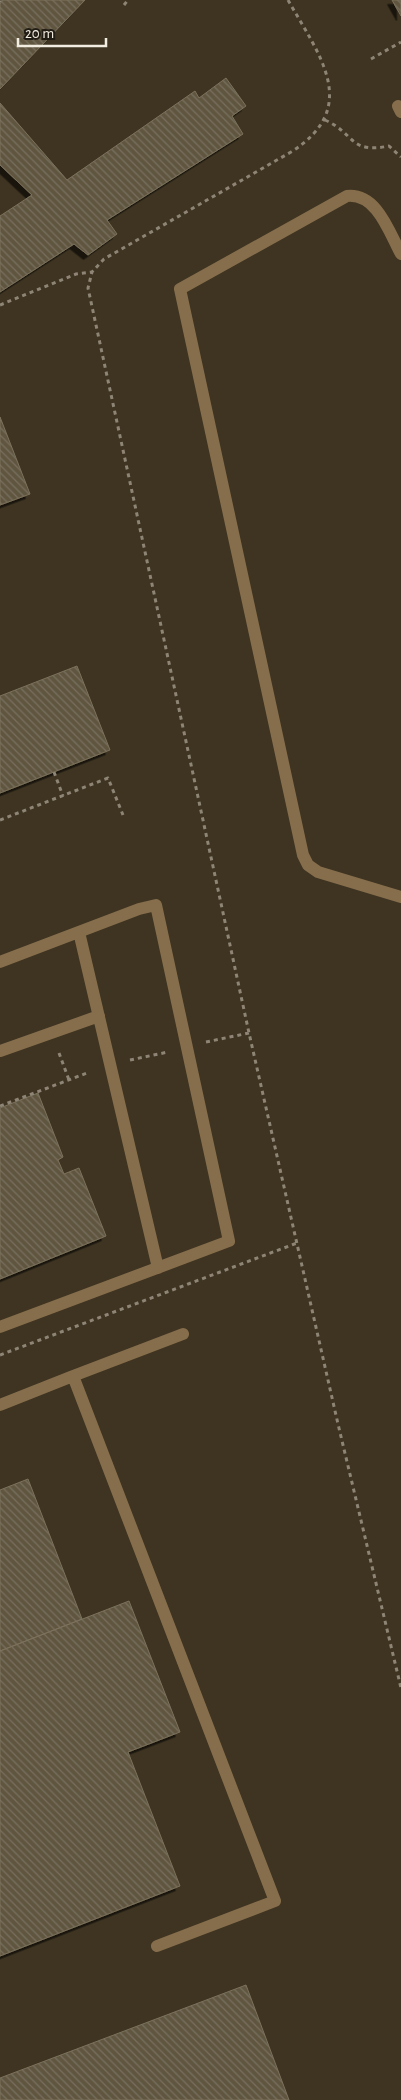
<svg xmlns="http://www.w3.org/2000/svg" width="401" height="2100" font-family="'Alegreya Sans',sans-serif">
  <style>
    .building { fill: url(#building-back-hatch); stroke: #7c725c; filter: url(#shadow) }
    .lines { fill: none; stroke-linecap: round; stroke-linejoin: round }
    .path { stroke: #8e8576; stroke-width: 3; stroke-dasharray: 4 4; stroke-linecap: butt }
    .lane { stroke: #866e4c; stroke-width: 12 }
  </style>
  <defs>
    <pattern id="building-back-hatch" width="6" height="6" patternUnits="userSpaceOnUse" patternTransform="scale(1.25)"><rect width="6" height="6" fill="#605641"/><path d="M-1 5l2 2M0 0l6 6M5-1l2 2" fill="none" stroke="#776f5c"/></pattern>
    <filter id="shadow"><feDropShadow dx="-4.5" dy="4.5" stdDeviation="0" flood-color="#0009"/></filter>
  </defs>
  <rect width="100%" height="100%" fill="#3e3421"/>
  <!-- building -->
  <path class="building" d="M3,0H85L0,89V4Z
    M392,0H401V16Z
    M226,78L246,106L232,116L243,134L107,220L117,234L88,255L74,244L0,292V216L32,195L0,165V103L67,180L195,91L199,98Z
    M0,417L30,494L0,505Z
    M77,666L110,750L0,793V696Z
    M38,1093L63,1157L58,1160L64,1174L79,1168L106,1236L0,1279V1108Z
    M28,1479L82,1619L0,1651V1490Z
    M129,1601L180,1732L128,1752L180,1886L0,1956V1651Z
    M246,1985L289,2100H0V2078Z"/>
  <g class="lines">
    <!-- path -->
    <path class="path" d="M288,0C319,55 362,107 291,152L104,259L92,272L88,288L249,1033L338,1424L401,1688
      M0,1L1,2
      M124,5L128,0
      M371,59L401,42
      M325,120C356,134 349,154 389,146L401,157
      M0,305L76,274L92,272
      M54,772L63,796
      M0,820L108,778L123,815
      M206,1042L249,1033
      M59,1053L69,1080
      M130,1060L168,1052
      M0,1106L87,1073
      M0,1355L297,1243"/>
    <!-- lane -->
    <path class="lane" d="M398,106L401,112
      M401,254C389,232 377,193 347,196L180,289L303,855L308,865L318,872L401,897
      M79,932L158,1268
      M0,962L139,909L156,905L229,1241L0,1327
      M0,1051L99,1016
      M73,1376L183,1334
      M0,1405L73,1376L275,1901L157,1946"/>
  </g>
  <!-- scale -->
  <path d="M18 38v8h88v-8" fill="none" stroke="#f3ede1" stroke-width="2.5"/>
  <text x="25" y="38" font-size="15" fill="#f3ede1" stroke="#211d14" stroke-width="4" paint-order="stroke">20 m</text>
</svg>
